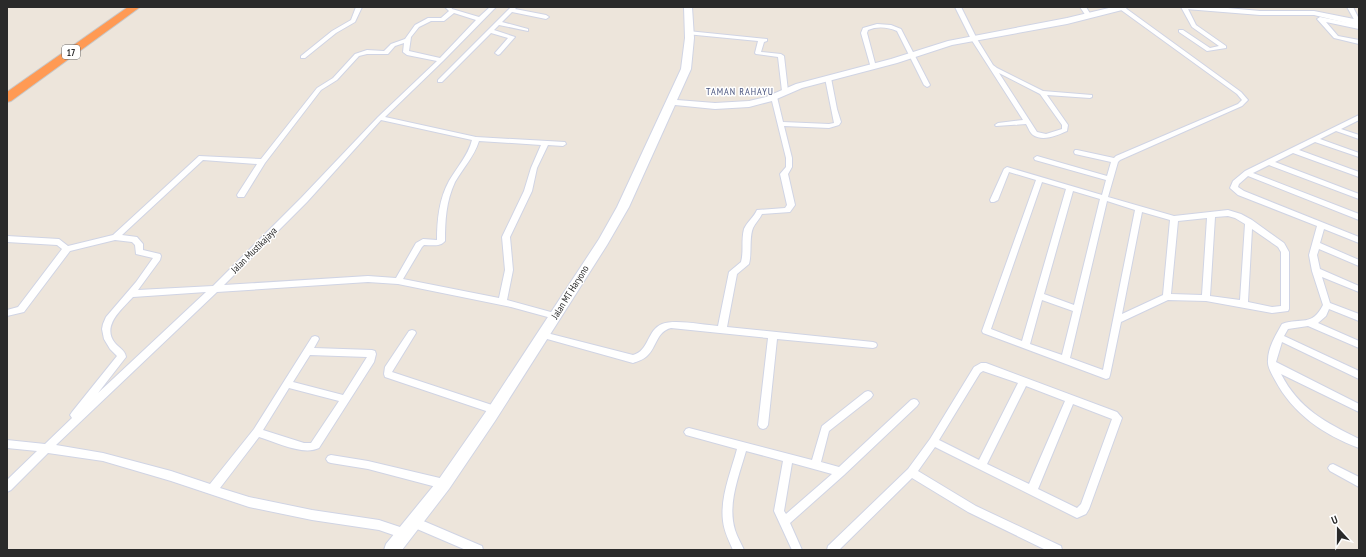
<svg xmlns="http://www.w3.org/2000/svg" width="1366" height="557" font-family="'PT Sans Narrow',sans-serif">
  <style>
    .lines { fill: none; stroke-linecap: round; stroke-linejoin: round }
    .street-casing { stroke: #d0d4e4; stroke-width: 2 }
    .secondary-casing { stroke: #d0d4e4; stroke-width: 2 }
    .highway-casing { stroke: #c8c8c8; stroke-width: 2 }
    .street { fill: #fff; fill-rule: evenodd }
    .secondary { fill: #fff; fill-rule: evenodd }
    .highway { fill: #ff9a54; fill-rule: evenodd }
    .labels { text-anchor: middle; dominant-baseline: central; stroke-width: 3; stroke-linejoin: round; paint-order: stroke }
    .shield { fill: #fff; stroke: #6a6a6a; stroke-width: 1 }
    .shield-label { font-size: 9px; font-weight: bold; fill: #2a2a2a }
    .far-quarter-label { font-size: 10px; letter-spacing: 1px; fill: #48537d; stroke: #fff }
    .street-label { font-size: 10px; fill: #2a2a2a; stroke: #fff }
  </style>
  <rect width="100%" height="100%" fill="#ede5db"/>
  <g class="lines">
    <defs>
      <path id="street" d="M356,7H362L355,22L336,33L305,58H301V56L332,31L351,20Z
        M445,7H451L452,9L479,17L490,7H496L443,61L385,117L476,137L565,142L566,144L563,146L548,145L537,168L532,191L510,237L513,270L507,300L558,314L559,316L558,318L555,319L511,307L398,284L368,282L217,292L56,445L103,453L171,471L210,484L254,429L312,337L315,336L318,337L319,339L314,348L372,350L375,351L376,354L374,362L319,448C303,456 276,442 259,437L220,488L249,497L312,510L379,520L409,530L410,534L409,538L405,539L379,530L312,520L249,507L171,481L103,461L48,453L11,490L7,492V480L37,451L7,448V440L45,444L72,418L70,415L72,412L117,356L110,349L104,339L102,329L103,324L106,317L136,282L153,258L136,254L135,245L132,242L115,240L70,251L24,312L7,316V310L18,307L62,249L57,245L7,242V236L59,239L68,246L113,235L199,156L261,159L317,88L333,78L355,54L367,50L384,51L391,44L405,39L415,25L428,18H441L449,11ZM454,13L476,20L440,58L409,51L411,37L419,27L431,21H444ZM404,43L403,52L407,55L437,61L378,117L301,198L213,286L138,290L160,260L161,256L160,254L143,250V244L137,237L122,235L203,160L257,164L237,195L238,197H244L265,163L321,90L337,80L359,56L367,54H388L395,46ZM381,120L472,140C468,156 457,167 449,181C439,199 437,220 437,240L423,239L416,243L396,278L368,276L224,285L307,202ZM479,141L541,145L531,168L524,191L502,237L505,270L499,298L403,279L422,247L424,245C432,245 440,247 445,241C445,221 446,201 455,182C463,168 474,157 479,141ZM206,292L98,393L126,357C125,350 119,348 115,343C101,326 122,309 133,297ZM310,355L367,357L343,395L293,382ZM289,388L339,401L311,443H304L263,430Z
        M511,7H517L515,9L546,15L549,17L546,19L512,12L502,22L528,29V31L499,25L494,30L515,37L500,54L498,55L495,53L508,38L491,33L442,82H438V80Z
        M955,7H961L977,39L993,65L997,68L1043,91L1092,95V97L1090,98L1047,95L1068,125L1067,131C1058,135 1043,142 1033,135C1030,133 1028,127 1026,124L996,126L995,125L998,123L1023,120L971,39ZM999,73L1040,94L1062,125V129L1046,134L1037,132Z
        M1080,7H1086L1091,15L1090,16H1086Z
        M1117,7H1124L1241,92L1248,100L1242,106L1120,160L1118,162L1108,197L1174,216L1228,210L1241,214L1252,220L1284,243L1289,252V309L1288,311L1272,313L1206,301L1168,300L1121,322L1110,375L1109,378L1106,379L983,333L982,331L1036,180L1009,172L998,200L994,202H991L990,200L1004,169L1007,167L1102,195L1106,180L1035,160L1034,158L1037,156L1107,176L1111,162L1075,154L1074,152L1075,150H1077L1114,158L1116,156L1238,104L1242,100L1237,94ZM1042,182L1066,189L1022,341L991,329ZM1073,191L1100,199L1074,305L1044,294ZM1107,201L1135,210L1103,370L1070,358ZM1142,212L1170,220L1163,295L1122,314ZM1228,216L1235,218L1245,224L1240,300L1210,296L1215,217ZM1207,218L1202,295L1171,294L1178,221ZM1252,229L1278,247L1281,252V306L1272,307L1248,302ZM1042,300L1073,311L1062,355L1030,344Z
        M1181,7H1187L1196,25L1226,46V48L1207,51L1179,32V30H1183L1210,48L1219,46L1192,27Z
        M1347,7H1353L1359,19V23H1356Z
        M1320,17L1359,25V29L1326,22L1338,36L1359,40V44L1334,38L1317,19Z
        M877,24L891,25L901,29L930,85L929,86L927,87L924,85L897,31C888,27 877,26 868,30L867,33L876,67L873,69L871,68L861,33L863,28Z
        M688,31L767,39V41L764,42L761,52L781,54L784,56L788,91L785,93L782,91L778,57L756,54L755,53L758,41L686,34L685,33Z
        M828,76L831,78L837,109L841,122L839,125L829,128L784,126L792,158V167L788,174L795,205L790,212L762,214C760,219 755,223 753,228C749,237 752,253 749,264L737,274L727,327L873,342L876,343L877,345L876,347L873,348L777,339L768,425L766,428L763,429L760,428L758,425L768,338L671,328C656,332 657,347 647,356C643,360 638,361 633,363L540,337L539,335L540,333L543,332L633,355C649,351 647,330 662,324C675,319 704,325 718,326L729,272L741,262C744,252 741,240 744,229C747,222 754,217 757,210L785,208L787,205L780,174L786,167V158L771,97L774,95L777,97L783,122L829,124L834,123L825,78Z
        M1359,115V120L1341,129L1359,135V139L1336,131L1320,139L1359,153V157L1315,142L1299,150L1359,172V177L1293,153L1275,162L1359,194V199L1269,165L1253,173L1359,214V220L1248,176L1239,184L1238,187L1244,191L1359,237V243L1324,229L1320,243L1359,260V266L1319,249L1317,255L1320,269L1359,286V292L1322,277L1330,303L1359,314V321L1329,309L1326,316L1318,323L1359,341V348L1308,326L1288,329L1284,336L1359,371V379L1282,342L1276,362L1359,404V412L1281,374C1299,409 1325,422 1359,439V448C1324,435 1293,414 1275,380C1272,374 1267,367 1268,360C1268,347 1276,335 1282,324C1302,317 1312,327 1323,305L1312,271L1309,255L1317,226L1238,195L1230,188L1233,181L1245,171Z
        M412,330L415,331L416,333L392,372L498,407L500,410L498,413L495,414L385,377L384,374L385,367L409,331Z
        M981,363H986L1117,412L1122,418L1089,509L1086,514L1077,518L935,447L918,471L976,506L1061,546L1062,550H1046L968,512L912,478L839,550H827L828,546L908,469L930,439L974,367ZM983,371L1018,383L979,460L939,440L980,373ZM1026,386L1065,401L1029,484L987,464ZM1073,404L1112,419L1081,504L1077,508L1038,489Z
        M868,391L871,392L873,395L871,398L829,431L821,462L839,467L911,400L914,399L917,400L919,403L917,406L844,475L790,523L802,550H792L774,511L783,461L746,451C739,476 727,504 735,530C737,537 741,543 744,550H733C729,541 724,531 723,521C720,497 731,472 737,449L686,435L684,432L686,429L689,428L812,460L822,426L865,392ZM792,463L832,474L786,514L784,511Z
        M331,455L368,461L444,479L447,481L449,484L447,487L444,489L368,469L331,463L328,462L326,459L328,456Z
        M1333,464L1359,477V487L1330,471L1328,468L1330,465Z
        M414,517L482,546L483,550H466L410,526L409,522L410,518Z"/>
      <path id="secondary" d="M684,7H692L694,38L691,69L677,100L715,103L749,101L766,97L796,84L891,59L948,41L1067,18L1113,7H1127L1126,9L1067,24L952,45L897,63L802,88L772,101L749,107L715,109L675,105L629,207L607,245L495,421L449,489L402,550H384L386,544L439,479L485,413L599,239L617,207L681,69L685,38Z
        M1182,7H1217L1260,11H1314L1359,20V26L1314,15H1260L1186,9Z"/>
      <path id="highway" d="M128,7H140L11,101L7,102V92Z"/>
    </defs>
    <!-- street casing -->
    <use href="#street" class="street-casing"/>
    <!-- secondary casing -->
    <use href="#secondary" class="secondary-casing"/>
    <!-- highway casing -->
    <use href="#highway" class="highway-casing"/>
    <!-- street -->
    <use href="#street" class="street"/>
    <!-- secondary -->
    <use href="#secondary" class="secondary"/>
    <!-- highway -->
    <use href="#highway" class="highway"/>
  </g>
  <g class="labels">
    <!-- shield labels -->
    <rect class="shield" x="62" y="45" width="18" height="14" rx="3"/>
    <g class="shield-label">
      <text x="71" y="52">17</text>
    </g>
    <!-- far-quarter labels -->
    <g class="far-quarter-label">
      <text x="740" y="91">TAMAN RAHAYU</text>
    </g>
    <!-- street labels -->
    <g class="street-label">
      <text transform="translate(254 250) rotate(-45)">Jalan Mustikajaya</text>
      <text transform="translate(570 292) rotate(-58)">Jalan MT Haryono</text>
    </g>
  </g>
  <!-- border -->
  <rect width="1366" height="557" fill="none" stroke="#2a2a2a" stroke-width="16"/>
  <!-- north arrow -->
  <g transform="translate(1338 529) rotate(339)" stroke="#ffffff" stroke-width="3" paint-order="stroke">
  <path d="M0-3L7 15L0 10L-7 15Z" fill="#2a2a2a"/>
  <text y="-6" font-size="11" font-weight="bold" text-anchor="middle" fill="#2a2a2a">U</text>
  </g>
</svg>
